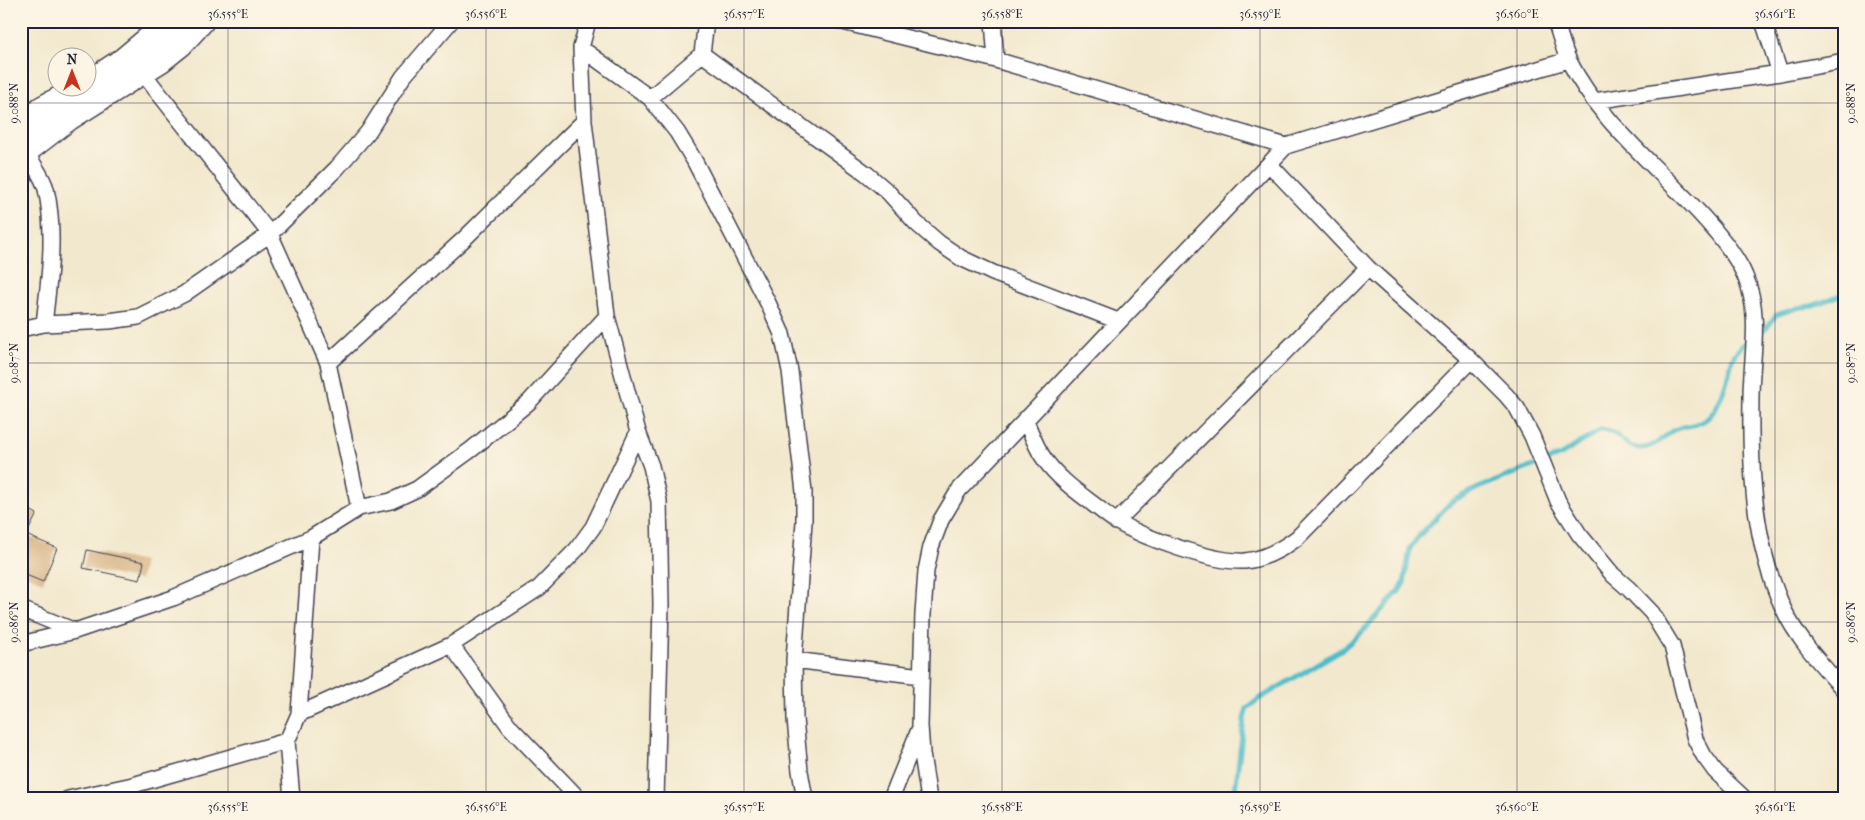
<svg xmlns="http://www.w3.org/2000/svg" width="1865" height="820" font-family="'IM FELL French Canon',serif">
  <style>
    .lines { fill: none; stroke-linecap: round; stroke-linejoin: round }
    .stream { stroke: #50bdca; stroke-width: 5 }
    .building { fill: #d7b386 }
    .minor-casing { stroke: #414051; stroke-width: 18 }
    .trunk-casing { stroke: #414051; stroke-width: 28 }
    .minor { stroke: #fff; stroke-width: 15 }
    .trunk { stroke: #fff; stroke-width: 25 }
    .ticks { fill: none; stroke: #22223b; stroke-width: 1; stroke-opacity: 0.45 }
    .neatline { fill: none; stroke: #22223b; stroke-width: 2 }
    .ticks-label { font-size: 12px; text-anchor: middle; fill: #22223b }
  </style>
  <rect width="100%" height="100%" fill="#fcf5e5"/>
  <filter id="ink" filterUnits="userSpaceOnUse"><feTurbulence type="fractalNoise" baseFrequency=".02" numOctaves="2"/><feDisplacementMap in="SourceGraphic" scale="10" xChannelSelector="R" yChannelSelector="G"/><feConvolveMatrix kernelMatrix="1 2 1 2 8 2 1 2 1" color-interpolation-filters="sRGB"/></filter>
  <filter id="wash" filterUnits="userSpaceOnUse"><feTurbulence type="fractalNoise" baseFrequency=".0096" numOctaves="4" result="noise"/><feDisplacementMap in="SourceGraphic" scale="20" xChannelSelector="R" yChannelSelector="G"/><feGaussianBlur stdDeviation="1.12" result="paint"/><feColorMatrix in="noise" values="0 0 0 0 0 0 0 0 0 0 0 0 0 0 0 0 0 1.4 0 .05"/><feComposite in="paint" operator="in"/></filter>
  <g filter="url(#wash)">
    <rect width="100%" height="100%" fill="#f2e8cd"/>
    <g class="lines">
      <!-- stream -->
      <path class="stream" d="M1758,333L1766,328L1776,315L1797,308L1811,306L1844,294
        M1234,799L1244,719L1247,708L1259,699L1344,648L1361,633L1399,591L1404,583L1410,548L1419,536L1451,502L1478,488L1561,455L1602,429C1619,431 1623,447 1639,448C1653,449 1661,439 1672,431C1682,425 1695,427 1705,420C1718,412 1725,387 1729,373C1731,367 1731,360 1735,354C1739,348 1745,343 1751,338"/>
    </g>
    <g id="blocks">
      <!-- building -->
      <path class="building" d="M21,505L37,514L26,535L57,548L43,582L21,573Z
        M87,550L144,562L140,580L83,568Z"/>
    </g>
  </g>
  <g filter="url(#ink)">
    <use href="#blocks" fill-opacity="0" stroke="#414051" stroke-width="1"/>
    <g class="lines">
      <defs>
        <path id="minor" d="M588,21L581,48L584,121L607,316L638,432L651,466L659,501L661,605L656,799
          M839,21L996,60L1286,146
          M993,21L996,60
          M1555,21C1560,34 1563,49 1569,61C1596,114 1641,153 1682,195C1703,216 1734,249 1745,276C1762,315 1751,357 1751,397C1750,468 1753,542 1783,608C1797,639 1822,665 1844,690
          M1763,21L1780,73
          M581,48L650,98L677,132L694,160L768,303L782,334L790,371L804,492V522L794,660L795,719L800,771L805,799
          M702,54L867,174L888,192L916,223L939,243L961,258L993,273L1118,321
          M136,69L142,72L270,234L328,363L359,508
          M650,98L702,54L706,21
          M1594,101L1780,73L1844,61
          M23,144C28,160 42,173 46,189C56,233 49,280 44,324
          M1269,164L1368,268L1471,360L1506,395L1517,408L1532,436L1558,501L1579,534L1613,575L1629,589L1652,613L1672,646L1695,739L1704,756L1715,771L1745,799
          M21,329L44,324L109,321L138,317L184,294L270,234L337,168L368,132L403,77L451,21
          M328,363L464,239L584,121
          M1025,419C1031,433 1036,448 1045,460C1058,478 1076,491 1093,504C1101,510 1109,517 1117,522C1145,538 1213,563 1245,561C1265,559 1281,550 1297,538L1471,360
          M1116,522L1368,268
          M21,609L75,631
          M21,644L75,631L173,598L311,538L359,508L391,501L417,489L472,449L529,402L607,316
          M451,645L510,727L579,799
          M794,660L921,676
          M299,714L451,645L539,588L577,549L593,527L638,432
          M68,799L133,785L287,741
          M292,799L287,741L299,714L311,538
          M891,799L919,730
          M929,799L922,754L920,726L923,614L926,571L931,547L941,520L959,490L1286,146L1568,60"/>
        <path id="trunk" d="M88,84L123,61L171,21
          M21,128L42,109L81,88
          M21,150L25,151L68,118L160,60L180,44L201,21"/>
      </defs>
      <!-- minor casing -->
      <use href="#minor" class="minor-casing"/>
      <!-- trunk casing -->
      <use href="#trunk" class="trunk-casing"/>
      <!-- minor -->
      <use href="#minor" class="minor"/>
      <!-- trunk -->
      <use href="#trunk" class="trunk"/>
    </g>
  </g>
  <!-- ticks -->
  <path class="ticks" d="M228,21V799M486,21V799M744,21V799M1002,21V799M1260,21V799M1517,21V799M1775,21V799M21,103H1844M21,363H1844M21,622H1844"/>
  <!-- margin -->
  <rect width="1865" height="820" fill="none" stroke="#fcf5e5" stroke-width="55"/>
  <!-- north arrow -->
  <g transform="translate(72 72)"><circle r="24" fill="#fcf5e5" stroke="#a5a1a1"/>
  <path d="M0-4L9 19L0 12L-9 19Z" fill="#c8321e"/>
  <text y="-8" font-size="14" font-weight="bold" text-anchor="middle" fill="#22223b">N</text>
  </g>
  <rect x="28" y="28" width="1810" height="764" class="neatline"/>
  <g class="ticks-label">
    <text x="228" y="18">36.555°E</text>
    <text x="486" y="18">36.556°E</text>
    <text x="744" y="18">36.557°E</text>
    <text x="1002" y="18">36.558°E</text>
    <text x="1260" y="18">36.559°E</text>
    <text x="1517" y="18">36.560°E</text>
    <text x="1775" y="18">36.561°E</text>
    <text transform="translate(14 103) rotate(-90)" y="4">9.088°N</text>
    <text transform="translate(1851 103) rotate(-90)" y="4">9.088°N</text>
    <text transform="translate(14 363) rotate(-90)" y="4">9.087°N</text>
    <text transform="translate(1851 363) rotate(-90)" y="4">9.087°N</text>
    <text transform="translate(14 622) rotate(-90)" y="4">9.086°N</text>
    <text transform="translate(1851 622) rotate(-90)" y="4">9.086°N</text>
    <text x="228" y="811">36.555°E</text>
    <text x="486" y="811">36.556°E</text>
    <text x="744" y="811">36.557°E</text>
    <text x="1002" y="811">36.558°E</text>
    <text x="1260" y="811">36.559°E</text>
    <text x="1517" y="811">36.560°E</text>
    <text x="1775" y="811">36.561°E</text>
  </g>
</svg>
